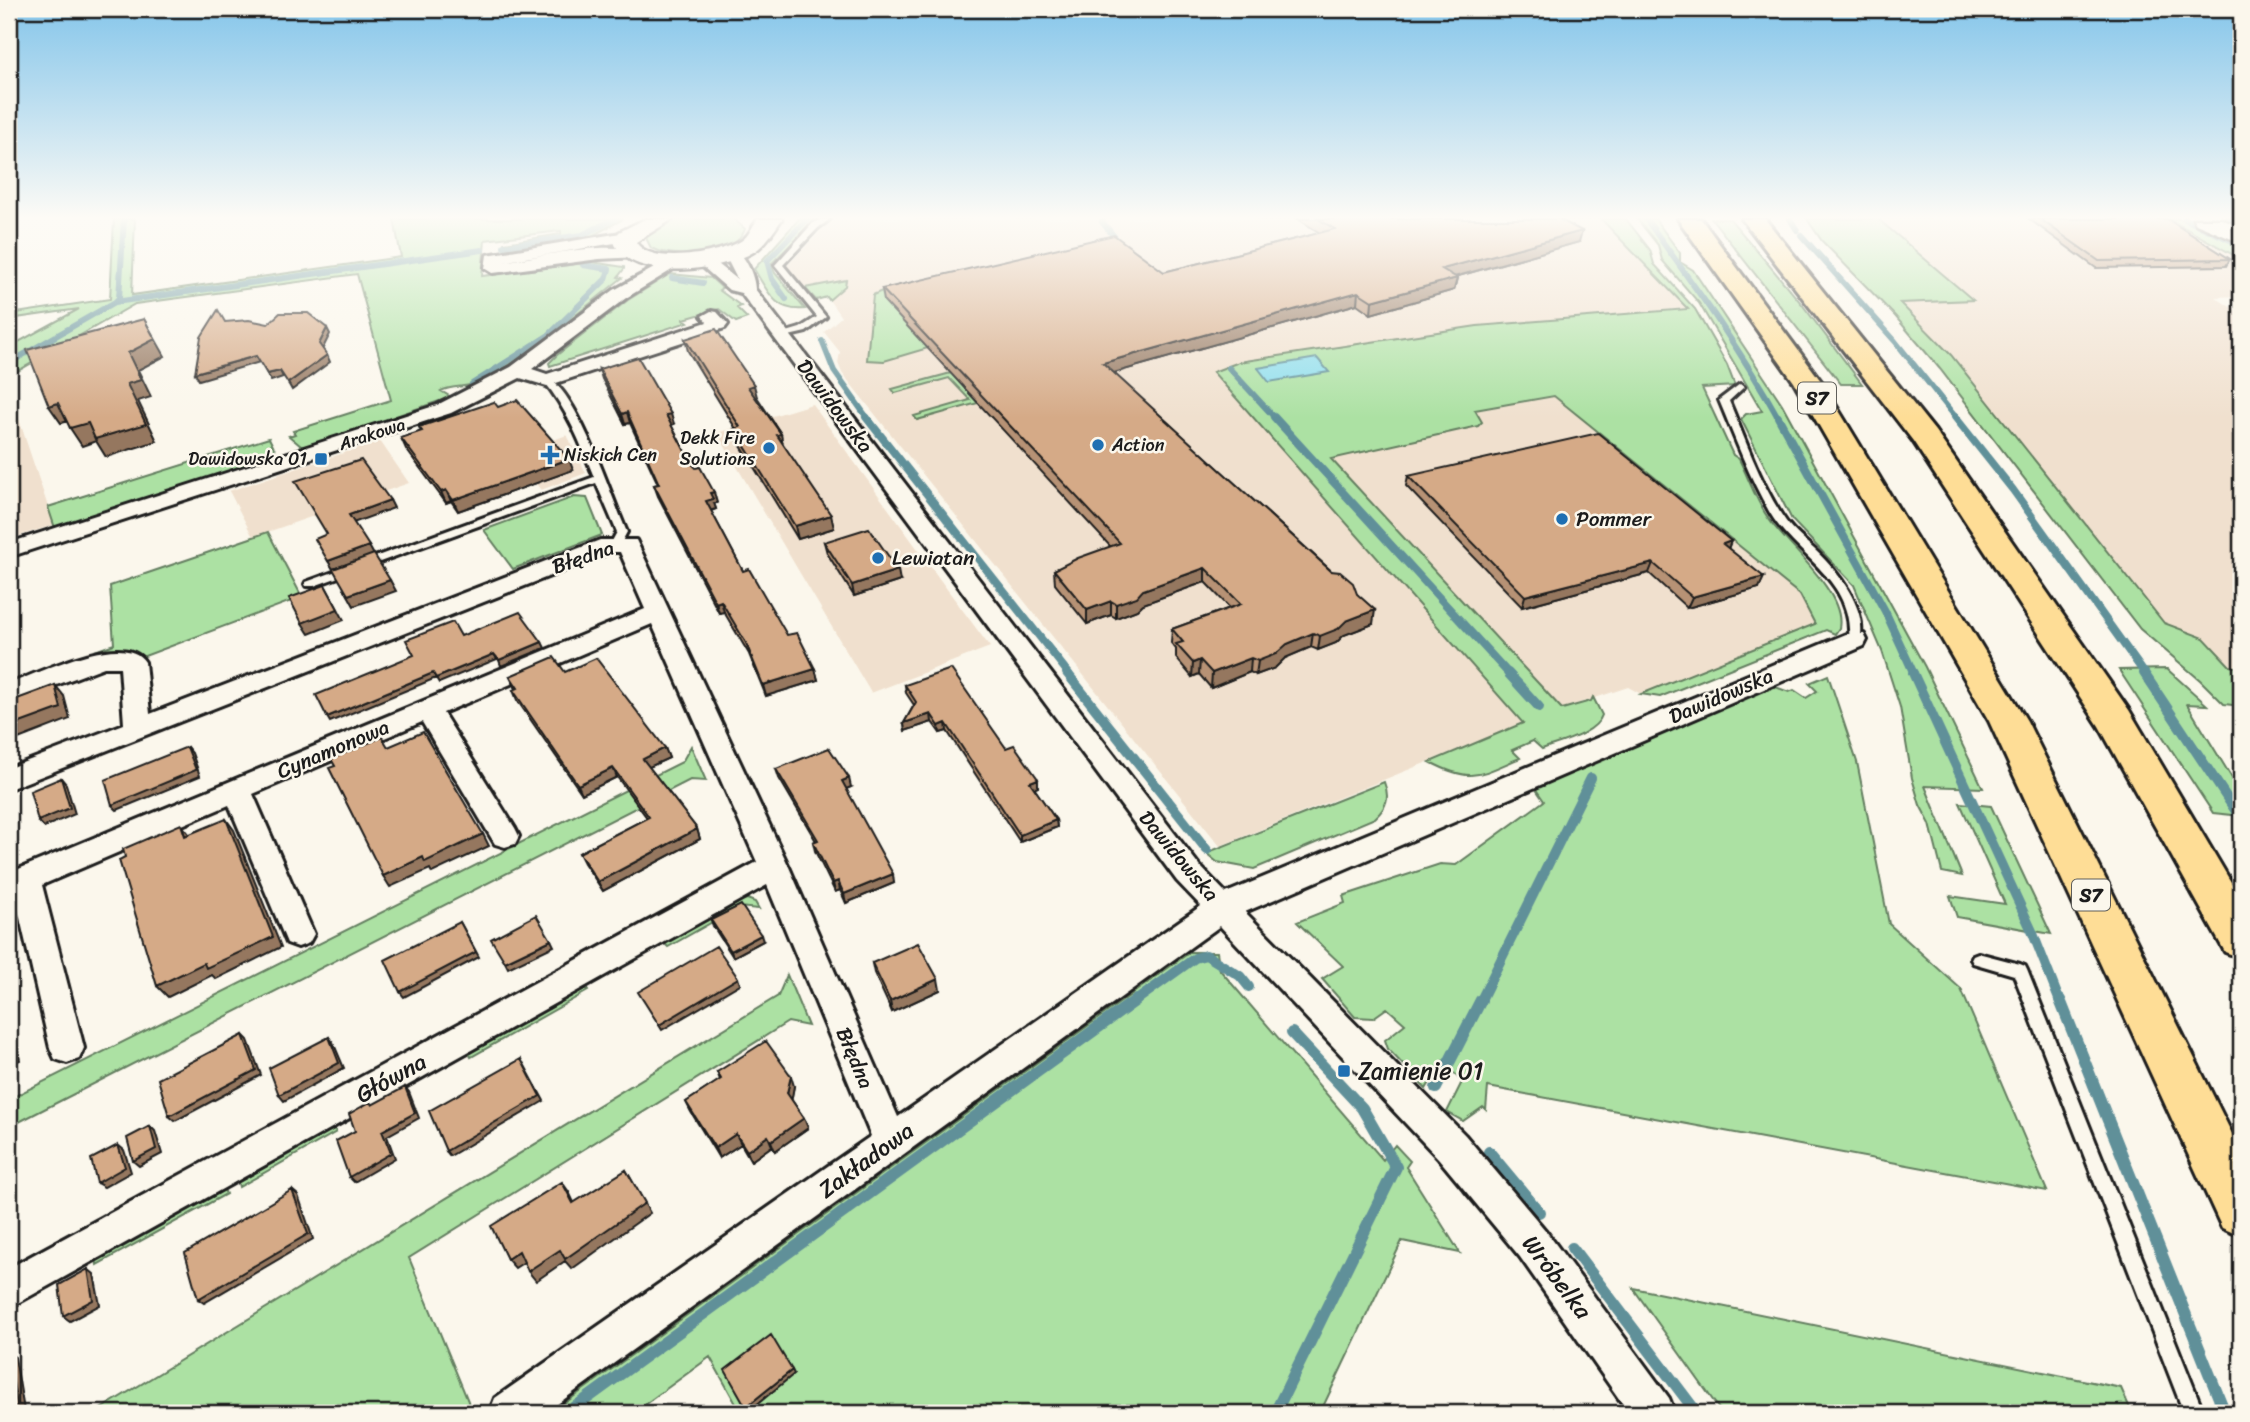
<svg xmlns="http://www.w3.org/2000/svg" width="2250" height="1422" font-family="Sriracha,sans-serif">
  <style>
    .built { fill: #f0e0ce }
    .green { fill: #ace1a3; stroke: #647e60; stroke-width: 2 }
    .water { fill: #8fdeed; stroke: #619099; stroke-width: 2 }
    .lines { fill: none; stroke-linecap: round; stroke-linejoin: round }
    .stream-far3 { stroke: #619099; stroke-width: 6 }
    .stream-far2 { stroke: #619099; stroke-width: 8 }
    .stream-far1 { stroke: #619099; stroke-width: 10 }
    .stream { stroke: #619099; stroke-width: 12 }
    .lane-casing { stroke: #1c1c1c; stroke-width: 6 }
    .street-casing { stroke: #1c1c1c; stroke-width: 6 }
    .secondary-casing { stroke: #1c1c1c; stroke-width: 5 }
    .highway-casing { stroke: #1c1c1c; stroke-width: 6 }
    .lane { fill: #fbf7ec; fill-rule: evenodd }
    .street { fill: #fbf7ec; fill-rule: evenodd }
    .secondary { fill: #fbf7ec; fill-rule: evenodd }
    .highway { fill: #fedd96; fill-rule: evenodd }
    .wall { fill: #b79274; stroke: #1c1c1c; stroke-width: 2 }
    .shaded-wall { fill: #95775e; stroke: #1c1c1c; stroke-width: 2 }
    .building { fill: #d5aa87; stroke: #1c1c1c; stroke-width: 2 }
    .poi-dot { fill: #1f6fb2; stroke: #fbf7ec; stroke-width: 2.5 }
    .labels { text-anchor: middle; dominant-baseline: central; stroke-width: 5; stroke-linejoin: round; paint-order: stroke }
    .far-street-label { font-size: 18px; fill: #1c1c1c; stroke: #fbf7ec }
    .far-poi-label { font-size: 18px; fill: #1c1c1c; stroke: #fbf7ec; text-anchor: end }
    .shield { fill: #fbf7ec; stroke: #5f5e5a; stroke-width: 2 }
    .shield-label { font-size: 19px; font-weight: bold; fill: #1c1c1c }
    .street-label { font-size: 21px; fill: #1c1c1c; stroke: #fbf7ec }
    .poi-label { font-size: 21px; fill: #1c1c1c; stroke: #fbf7ec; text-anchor: start }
    .near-poi-label { font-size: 24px; fill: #1c1c1c; stroke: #fbf7ec; text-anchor: start }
    .near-street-label { font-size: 24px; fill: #1c1c1c; stroke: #fbf7ec }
  </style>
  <rect width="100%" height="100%" fill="#fbf7ec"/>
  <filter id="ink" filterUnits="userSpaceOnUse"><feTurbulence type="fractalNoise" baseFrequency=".0143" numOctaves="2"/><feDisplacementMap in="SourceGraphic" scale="14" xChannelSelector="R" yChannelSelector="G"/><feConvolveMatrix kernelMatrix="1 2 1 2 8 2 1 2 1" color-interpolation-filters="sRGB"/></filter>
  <g filter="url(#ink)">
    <!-- built -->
    <path class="built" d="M836,219H1601L1689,308L1477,326L1239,362L1214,371L1524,723L1220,846L842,373L838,363L840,352L824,332L841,317L827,297L816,300L786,267L829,222Z
      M1878,219H2169L2241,259V296L2215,297L2241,314V668L2230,666L2204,638L2164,623L1951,355L1899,302L1972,300Z
      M9,389L54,525L9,539Z
      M1554,396L1800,595L1815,624L1641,694L1628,687L1562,709L1330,459L1478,426L1482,422L1474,411Z
      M812,404L941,581L990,647L871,693L717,433Z
      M567,435L586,473L541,490L512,455Z
      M380,441L409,483L253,537L229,491Z"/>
    <!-- green -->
    <path class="green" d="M114,219H135L132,295L401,257L394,219H623L588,238L512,249L504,248V243L561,234V231L485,240L482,276L592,262L624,267V269L618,277L622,278L530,352L483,381C467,389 454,384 441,391L451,397L396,416L399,419L312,447L301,446L289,436L295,434L293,431L391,400L357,274L135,304L9,376V347L79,309L9,319V314L110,299Z
      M676,219H734L745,229C736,258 673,259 651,248L646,238L663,223Z
      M799,219H817L771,264L775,273L805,309C775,312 768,292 754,269Z
      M1601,219H1626L1650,250L1654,264L1695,309L1727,365L1735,386L1702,388L1733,455L1739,459C1749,479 1757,504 1771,522C1789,547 1846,593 1839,628L1835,634L1826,630L1660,697L1641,694L1815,624L1800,595L1554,396L1475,410L1482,422L1478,426L1331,459L1562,709L1591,701L1593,697L1602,715C1596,734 1560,742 1542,749L1533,741L1512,750L1520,758C1479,775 1472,784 1430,762L1523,723L1213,372L1239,362L1477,326L1688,309Z
      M1637,219H1655L1680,253V262L1693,270L1782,404L1925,667L1983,788L1925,786L1962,876L1942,872L1930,824L1920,805L1912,778L1900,707L1882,651L1854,585L1792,520L1741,419L1746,414L1762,411L1699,303L1662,260L1658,245Z
      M1712,219H1730L1801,303L1862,384H1841Z
      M1807,219H1878L1973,300L1900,303L1951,355L2164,623L2204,638L2230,666L2241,668V706L2224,704L2200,680L2140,629L1940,369L1895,316L1822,241Z
      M2169,219H2189L2241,243V259Z
      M670,274L711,278L722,288L719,290L741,306L737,308L747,318L736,322L719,309L684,319L688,322L550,366L549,363L557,355L628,300Z
      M846,280L845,286L829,300L827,297L816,300L805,288Z
      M884,290L928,348L884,361L867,360L873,295Z
      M951,373L978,403L917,420L914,416L970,400L949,378L895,393L892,389Z
      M269,438L276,452L273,458L257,465L55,528L48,507Z
      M574,497L587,498L602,535L513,569L484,530Z
      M268,532L302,597L142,657L69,666L9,689V683L114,644L110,586Z
      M2167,669L2207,705L2187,704L2241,793V816L2213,813L2119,670Z
      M1828,675L1857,762L1889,924L1961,989L2047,1191L1488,1087L1486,1110L1483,1107L1463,1121L1447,1112L1462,1082L1443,1061L1426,1089L1388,1049L1385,1040L1405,1024L1387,1008L1373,1018L1355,1017L1322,979L1343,966L1297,922L1345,903L1343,896L1440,864L1456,865L1544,801L1535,788L1773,686L1789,692L1794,690L1806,698L1817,691L1809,683Z
      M691,746L706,781L690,780L9,1127V1099L682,762Z
      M1384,782C1390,797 1387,807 1375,818L1254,869L1217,862L1206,853Z
      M1960,803L1991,806L2051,934L1957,917L1950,896L2005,904Z
      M747,899L755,902L759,909L739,907L668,947L663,942L734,902Z
      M1190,952H1217L1220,970L1383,1160L1395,1145L1410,1161L1406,1167L1460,1253L1402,1241L1320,1413H741L710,1357L633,1413H551Z
      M787,975L808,1026L788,1022L409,1258L468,1401L469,1406L458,1413H94L778,996Z
      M585,986L588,991L471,1057L468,1051Z
      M333,1126L336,1132L239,1187L237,1179Z
      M223,1187L226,1194L97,1265L96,1257Z
      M1633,1288L2121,1388L2132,1413H1722Z"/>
    <!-- water -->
    <path class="water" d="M1317,358L1329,372L1269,382L1258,368Z"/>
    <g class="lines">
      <!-- stream-far3 -->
      <path class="stream-far3" d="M1646,219C1693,284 1740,348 1779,419
        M1790,219L1797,230
        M2185,219L2241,245
        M2227,219L2241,226
        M1102,222L1118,241
        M1801,235L1895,341L1957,419
        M504,246L582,235L615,219
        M672,278L703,283
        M786,299L772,279L767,261L807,219
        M115,302L119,298L124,219
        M822,341L834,371L868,419
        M9,363L115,302L482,250
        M1229,368L1276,419
        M472,384L549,335L606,279L609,269L583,265"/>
      <!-- stream-far2 -->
      <path class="stream-far2" d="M866,417L1069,674
        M1274,417L1509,674
        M1778,417L1885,611L1914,674
        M1955,417L2013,490L2145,674"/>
      <!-- stream-far1 -->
      <path class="stream-far1" d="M1067,673L1207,850
        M1508,673L1539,707
        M1913,673L2032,931L2060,1002
        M2144,673L2241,819
        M1134,1002L1195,958L1206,955L1240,976L1249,987
        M1480,1002L1591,778"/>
      <!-- stream -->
      <path class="stream" d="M2060,1000L2225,1413
        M1436,1088L1481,1000
        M1489,1152L1539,1212
        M1572,1248L1697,1413
        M567,1413L1136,1000
        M1275,1413L1396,1167L1362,1108L1292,1033"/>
      <defs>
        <path id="lane" d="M821,219H830L818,228L783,265L826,317L806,332L780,338V334L800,328L817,317L775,265L812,224Z
          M547,377C579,394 611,497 627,532L620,545H612L611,543L617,532L596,483L314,586H306L305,584L306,582L594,477C580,442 567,409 543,380Z
          M1740,384L1744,387L1729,401C1745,439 1759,479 1781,514C1793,534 1811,544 1826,561C1844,580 1869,615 1859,643L1855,644L1849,640C1854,579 1796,557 1770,513C1749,477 1735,438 1719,400Z
          M1978,953L2020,964L2025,966L2027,970L2204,1413H2184L2014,975L1973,963L1971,959L1973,955Z"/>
        <path id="street" d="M627,232L633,234V240L501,262C541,257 601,241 639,251V257L599,259L493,273L485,268L487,255Z
          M732,248C744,251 755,277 755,289L1199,865L1226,893L1846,634H1864L1867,640L1864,646L1245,912L1465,1135L1546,1231L1669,1398L1675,1413H1629L1520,1257L1439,1159L1220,926L545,1413H489L495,1398L871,1136L767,885L9,1308V1268L757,862L652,624L443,713L515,828L519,836L515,844L505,847L495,844L422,722L253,794L314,934L309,943L298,947L287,943L229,805L42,885L84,1048L79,1059L67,1063L55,1059L50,1048L15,896L9,898V873L645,609L620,552H611L9,789V768L124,724L120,667H104L9,703V684C37,674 124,629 145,662L150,714L600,540H636L789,867L898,1117L1201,906L1177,881L741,293L729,290L695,260L697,257H709L737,279L724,253Z
          M674,257L682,262L680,265L626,298L532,369L547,374L707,322L702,316L711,311L717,312L728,324L725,328L547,386L520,378L451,413L9,557V543L437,405L511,367L614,290Z"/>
        <path id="secondary" d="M645,219H673L636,242C650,267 721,253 741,241C749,236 752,226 758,219H782C776,228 767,242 758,249C729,271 629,284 614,242L619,232Z
          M2193,219H2222L2241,228V243L2196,224Z"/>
        <path id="highway" d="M1678,219H1701L1821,381L2027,721L2241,1152V1236L2222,1228L1989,721L1794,382Z
          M1742,219H1765L1935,431L2129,710L2241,899V958L2225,952L2099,726L1913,441Z"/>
      </defs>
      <!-- lane casing -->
      <use href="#lane" class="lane-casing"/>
      <!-- street casing -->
      <use href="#street" class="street-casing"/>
      <!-- secondary casing -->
      <use href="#secondary" class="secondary-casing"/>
      <!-- highway casing -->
      <use href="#highway" class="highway-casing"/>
      <!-- lane -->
      <use href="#lane" class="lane"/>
      <!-- street -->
      <use href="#street" class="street"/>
      <!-- secondary -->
      <use href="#secondary" class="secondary"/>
      <!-- highway -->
      <use href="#highway" class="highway"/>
    </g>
    <!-- wall -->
    <path class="wall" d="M1298,219H1563L1562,221L1579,242L1455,277L1457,278L1454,290L1371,314L1357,304L1113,373L1357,594L1373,624L1344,635L1336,643L1318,650L1311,647L1285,658L1275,668L1256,675L1250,672L1211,688L1199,674L1192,677L1176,658V649L1171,643L1172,629L1230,608L1205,582L1143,604L1137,610L1116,618L1111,615L1087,624L1055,584L1054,570L1111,547L884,301L882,289L1164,272L1320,233Z
      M2029,219H2167L2230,259L2226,266L2096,268Z
      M685,339L757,397L781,434L783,445L834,528L798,539L738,441L734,429H736L688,351Z
      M599,369L674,424L671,425L691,463L717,503H714L716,509L711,511L743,571L787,635L815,669L818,680L766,696L749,654L724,612L719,613L658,496L654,485L658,484L630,423L625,424L602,379Z
      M498,407L573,470L458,511L451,501L446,503L406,449L401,438L421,432L419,427Z
      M1408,476L1731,541L1728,548L1759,588L1687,608L1649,573L1522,607L1406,486Z
      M824,542L900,581L854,596L827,553Z
      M565,672L665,748L669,758L649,767L697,829L700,839L603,891L584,863L579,853L647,818L617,777L582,794L517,700L513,690L516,689L510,676Z
      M905,685L1006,748L1038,779V787L1034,788L1056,820L1057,827L1020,842L947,731L940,733L932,722L905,731L904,723L914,705L906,693Z
      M776,769L851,787L846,789L894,883L846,903L840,890L835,892L815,851L813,842L816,841L779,778Z
      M711,920L763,941L733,957L713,926Z
      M872,963L940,990L892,1012L874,973Z
      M717,1072L794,1086L791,1099L804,1118L808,1128L775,1151L772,1146L751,1161L741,1144L719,1158L691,1112L686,1102L720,1080Z"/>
    <!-- shaded-wall -->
    <path class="shaded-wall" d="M1582,231L1579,242L1440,281L1442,269Z
      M1457,278L1454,290L1371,314L1372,301Z
      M1358,292L1357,304L1103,376V363Z
      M144,319L165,356L138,370L151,397L138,401L157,441L106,457L96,441L82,446L70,428L127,384L128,353Z
      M327,328L330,334L322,350L319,344Z
      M327,355L330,362L292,390L288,383Z
      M256,356L260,362L199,380L195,373Z
      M280,371L283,377L271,381L267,374Z
      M754,385L757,397L751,399L748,387Z
      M58,403L69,421L61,423L49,406Z
      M627,412L630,423L625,424L622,414Z
      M671,414L674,424L669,426L666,415Z
      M569,459L573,470L458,511L453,500Z
      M446,490L451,501L446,503L441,492Z
      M714,492L717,503H714L716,509L709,511L706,501L710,493Z
      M390,500L394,508L353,523L349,515Z
      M831,515L834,528L798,539L795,526Z
      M1731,541L1727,552L1723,544Z
      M369,546L374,555L333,569L328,561Z
      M1653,563L1649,573L1522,607L1525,596Z
      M1205,568V582L1143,604L1137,610L1116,618V604L1143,590Z
      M898,570L900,581L854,596L852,585Z
      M1764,577L1759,588L1687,608L1692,597Z
      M390,580L396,591L354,606L348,595Z
      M325,585L344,620L309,634L302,623Z
      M721,601L724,612L719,613L716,603Z
      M1111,601V615L1087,624V610Z
      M1375,610L1373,624L1344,635L1336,643L1318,650L1320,636L1346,621Z
      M1313,633L1311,647L1285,658L1275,668L1256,675L1258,661L1287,644Z
      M542,642L545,648L501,666L499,660Z
      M494,654L497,659L439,683L436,678Z
      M1251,658L1250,672L1211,688L1212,673Z
      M1200,660L1199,674L1192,677L1193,663Z
      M815,669L818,680L766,696L763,685Z
      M433,673L436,678L330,722L327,717Z
      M55,685L64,696L70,719L13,741L9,736V727Z
      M931,714L932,722L905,731L904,723Z
      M946,723L947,731L940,733L939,726Z
      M187,747L192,753L200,776L117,810L112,805Z
      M665,748L669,758L647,768L643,759Z
      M613,768L617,777L582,794L578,785Z
      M61,778L66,784L75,814L44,827L38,821Z
      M849,778L851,787L844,790L842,781Z
      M1038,779V787L1030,790V782Z
      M226,819L234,830L281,947L216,979L212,975L168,997L157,986Z
      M1056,820L1057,827L1020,842V835Z
      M181,824L190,835L185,836Z
      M697,829L700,839L603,891L598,882Z
      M483,834L489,846L432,873L430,869L390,887L383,876L423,857Z
      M893,874L894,883L846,903L844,894Z
      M838,881L840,890L835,892L833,883Z
      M460,922L479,957L404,997L400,992Z
      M761,935L763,941L733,957L731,951Z
      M551,940L554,946L508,968L505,962Z
      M738,978L740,984L662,1030L659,1025Z
      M938,979L940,990L892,1012L890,1001Z
      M9,1011L20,1060L9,1065Z
      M243,1035L248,1040L261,1075L175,1121L169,1116Z
      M329,1037L333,1042L344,1068L284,1101L279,1095Z
      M524,1064L544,1101L450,1156L446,1151Z
      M791,1076L794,1086L791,1103L787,1093Z
      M405,1087L409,1092L419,1118L387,1136L395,1158L354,1182L349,1177L382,1131Z
      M804,1118L808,1128L775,1151L771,1141Z
      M150,1126L155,1131L162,1154L139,1166L133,1161Z
      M736,1134L741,1144L719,1158L715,1148Z
      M768,1136L772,1146L751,1161L747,1151Z
      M118,1145L124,1150L131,1172L104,1187L97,1183Z
      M626,1170L650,1213L572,1269L565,1261L536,1281L528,1271Z
      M562,1182L569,1192L579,1213L573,1203Z
      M292,1190L298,1195L313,1239L204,1303L198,1299Z
      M519,1251L526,1261L515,1268L507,1259Z
      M88,1269L94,1274L100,1305L70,1321L63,1316Z
      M9,1353L15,1357L24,1410L18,1413H9Z
      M792,1370L794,1374L749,1411L746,1407Z"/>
    <!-- building -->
    <path class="building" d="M1318,219H1559L1582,231L1442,269L1457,278L1372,301L1358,292L1103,363L1331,571L1340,572L1353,583L1357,594L1375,610L1346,621L1338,629L1320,636L1313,633L1287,644L1276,654L1258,661L1251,658L1212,673L1200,660L1193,663L1176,644L1183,642L1172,629L1241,604L1205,568L1143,590L1137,597L1116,604L1111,601L1087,610L1054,570L1078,558L1120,543L882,289L1114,235L1164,272L1335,229Z
      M2040,219H2167L2230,259L2099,261Z
      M218,310L225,322L249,320L268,324L280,313H308L327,328L319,344L327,355L288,383L280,371L267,374L256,356L195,373L201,337Z
      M144,319L155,339L128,353L141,380L127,384L146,424L95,439L88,423L70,428L58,403L49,406L27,350Z
      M716,329L754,385L748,387L781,434L777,435L831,515L795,526L734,429L740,427L685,339Z
      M638,357L671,414L666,415L691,463L696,468L700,467L714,492L710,493L713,499L706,501L743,571L749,569L787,635L797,633L815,669L763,685L746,643L721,601L716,603L654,485L659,484L627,412L622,414L599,369Z
      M517,400L569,459L453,500L446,490L441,492L401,438L422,431L419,427L494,402L498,407Z
      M1598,433L1731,541L1723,544L1764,577L1692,597L1653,563L1525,596L1408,476Z
      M361,460L390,500L349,515L369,546L328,561L315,539L327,534L295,481Z
      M869,528L898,570L852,585L824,542Z
      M374,554L390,580L348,595L333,569Z
      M325,585L338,609L302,623L289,598Z
      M520,612L542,642L499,660L494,654L436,678L433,673L327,717L316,695L414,655L406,640L453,622L461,636Z
      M554,657L565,672L596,658L665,748L643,759L697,829L598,882L579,853L649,817L613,768L578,785L513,690L518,688L510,676Z
      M951,669L1006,748L1014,745L1038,779L1030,782L1056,820L1020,835L946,723L939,726L931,714L904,723L916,702L905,685Z
      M55,685L61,708L9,727V702Z
      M423,732L483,834L425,862L423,857L383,876L329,768L335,766L331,759L382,737L388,747Z
      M187,747L196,770L112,805L105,780Z
      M829,748L849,778L842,781L893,874L844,894L838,881L833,883L813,842L818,840L776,769Z
      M61,778L70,808L38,821L30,791Z
      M226,819L273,937L206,968L204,963L157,986L119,860L125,857L123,849L181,824L185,836Z
      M741,905L761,935L731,951L711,920Z
      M536,915L551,940L505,962L491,939Z
      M460,922L476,952L400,992L385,960Z
      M918,943L938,979L890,1001L872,963Z
      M716,946L738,978L659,1025L638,992Z
      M243,1035L256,1070L169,1116L158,1079Z
      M329,1037L339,1063L279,1095L269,1068Z
      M766,1041L791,1076L787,1093L804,1118L771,1141L768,1136L747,1151L736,1134L715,1148L686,1102L721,1079L717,1072Z
      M521,1059L540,1096L446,1151L429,1111Z
      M405,1087L415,1113L382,1131L391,1153L349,1177L336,1141L355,1131L349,1114L370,1102L372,1105Z
      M150,1126L156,1149L133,1161L127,1138Z
      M118,1145L125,1167L97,1183L91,1159Z
      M626,1170L645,1203L565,1259L560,1250L528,1271L519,1251L507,1259L491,1226L562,1182L573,1203Z
      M292,1190L308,1234L198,1299L185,1253Z
      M88,1269L93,1300L63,1316L59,1285Z
      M771,1335L792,1370L746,1407L725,1370Z
      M9,1359L17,1405L9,1410Z"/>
  </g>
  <!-- sky -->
  <linearGradient id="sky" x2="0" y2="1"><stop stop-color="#84c5ea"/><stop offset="0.52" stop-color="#fdfbf6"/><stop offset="1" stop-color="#fdfbf6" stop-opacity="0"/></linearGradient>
  <rect width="2250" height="418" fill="url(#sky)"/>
  <!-- markers -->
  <g class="poi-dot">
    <circle cx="1098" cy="445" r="7"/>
    <circle cx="769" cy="448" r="7"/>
    <path d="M546.5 444.5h7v7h7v7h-7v7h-7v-7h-7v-7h7z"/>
    <rect x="314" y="452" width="14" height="14" rx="3.5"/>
    <circle cx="1562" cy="519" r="7"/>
    <circle cx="878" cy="558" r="7"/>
    <rect x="1337" y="1064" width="14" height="14" rx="3.5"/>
  </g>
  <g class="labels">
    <!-- far-street labels -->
    <g class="far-street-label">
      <text transform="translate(372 434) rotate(-18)">Arakowa</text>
    </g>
    <!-- far-poi labels -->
    <g class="far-poi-label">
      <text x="755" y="438">Dekk Fire<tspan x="755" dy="21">Solutions</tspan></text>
      <text x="1112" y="445" text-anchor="start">Action</text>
      <text x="564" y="455" text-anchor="start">Niskich Cen</text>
      <text x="307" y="459">Dawidowska 01</text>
    </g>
    <!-- shield labels -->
    <g class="shield">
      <rect x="1798" y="382.5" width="38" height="31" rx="5"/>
      <rect x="2072" y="879.5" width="38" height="31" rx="5"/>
    </g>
    <g class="shield-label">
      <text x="1817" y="398">S7</text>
      <text x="2091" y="895">S7</text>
    </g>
    <!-- street labels -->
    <g class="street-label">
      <text transform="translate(835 406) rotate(53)">Dawidowska</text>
      <text transform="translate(583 557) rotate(-19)">Błędna</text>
      <text transform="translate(1721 696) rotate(-23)">Dawidowska</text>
      <text transform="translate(333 749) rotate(-23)">Cynamonowa</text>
      <text transform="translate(1179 856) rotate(50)">Dawidowska</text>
      <text transform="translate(855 1058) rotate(67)">Błędna</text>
    </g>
    <!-- poi labels -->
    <g class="poi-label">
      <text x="1576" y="519">Pommer</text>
      <text x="892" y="558">Lewiatan</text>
    </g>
    <!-- near-poi labels -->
    <g class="near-poi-label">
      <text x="1358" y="1071">Zamienie 01</text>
    </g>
    <!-- near-street labels -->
    <g class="near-street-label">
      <text transform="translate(391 1078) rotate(-29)">Główna</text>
      <text transform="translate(866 1160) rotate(-36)">Zakładowa</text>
      <text transform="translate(1557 1277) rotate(53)">Wróbelka</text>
    </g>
  </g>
  <!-- margin -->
  <rect width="2250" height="1422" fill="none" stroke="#fbf7ec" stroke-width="35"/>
  <rect x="18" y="18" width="2215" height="1387" fill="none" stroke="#1c1c1c" stroke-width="2.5" filter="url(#ink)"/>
</svg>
